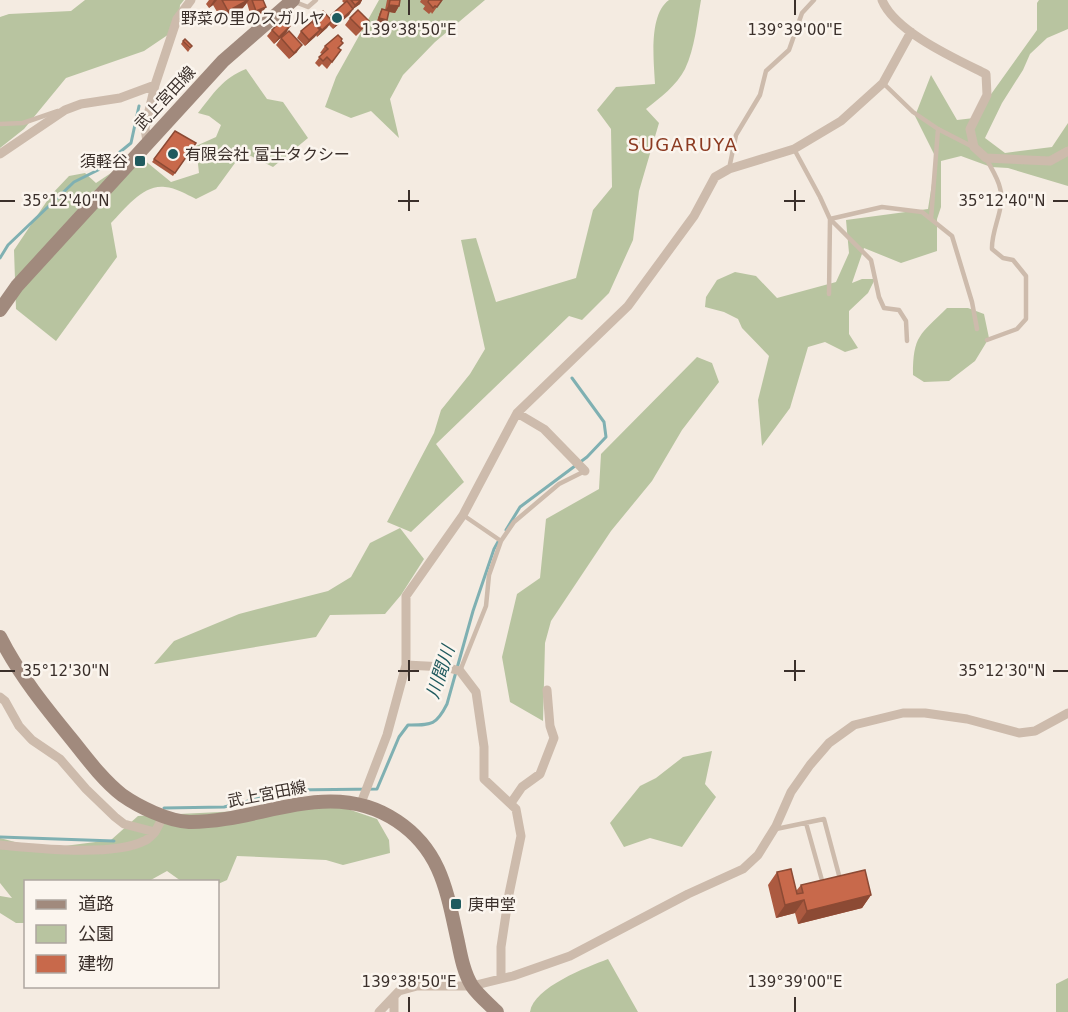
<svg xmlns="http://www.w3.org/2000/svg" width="1068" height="1012" font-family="'DejaVu Sans','Noto Sans JP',sans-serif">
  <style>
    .green { fill: #b8c4a0 }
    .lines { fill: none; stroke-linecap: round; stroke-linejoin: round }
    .stream { stroke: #7fb0b2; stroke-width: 3 }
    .lane { stroke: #cdbbac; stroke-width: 4.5 }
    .street { stroke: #cdbbac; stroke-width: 9 }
    .secondary { stroke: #a18a7d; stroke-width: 14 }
    .wall { fill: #ac5a40 }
    .shaded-wall { fill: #8c4a34 }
    .building { fill: #c8694b; stroke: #8c4a34; stroke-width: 1.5 }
    .ticks { fill: none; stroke: #3b302b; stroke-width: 2 }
    .poi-dot { fill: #1f5a5e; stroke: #fbf5ee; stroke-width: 2 }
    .labels { text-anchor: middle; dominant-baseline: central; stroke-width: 5; stroke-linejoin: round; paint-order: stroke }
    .poi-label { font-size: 16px; fill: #3b302b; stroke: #fbf5ee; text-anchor: end }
    .street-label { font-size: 16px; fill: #3b302b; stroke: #fbf5ee }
    .neighbourhood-label { font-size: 18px; letter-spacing: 1.5px; fill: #8c3b22; stroke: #fbf5ee }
    .water-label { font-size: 18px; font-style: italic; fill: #1f5a5e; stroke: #fbf5ee }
    .ticks-label { font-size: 15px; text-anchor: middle; fill: #3b302b; stroke: #fbf5ee; stroke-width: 5; stroke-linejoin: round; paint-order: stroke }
  </style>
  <rect width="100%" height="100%" fill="#f4ebe1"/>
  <!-- green -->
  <path class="green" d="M85,0H184L180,5L178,28L144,51L66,78L24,129L0,148V17L9,14L71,11Z
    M379,0H485L435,42L403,75L390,99L399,138L371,111L351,118L325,107L336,77Z
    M669,0H701C697,22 695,48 685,69C677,85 660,98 646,109L659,123L639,191L633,240L609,293L582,320L569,316L436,444L464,482L411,532L387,522L434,433L441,410L470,374L485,349L461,240L476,238L496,302L576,278L593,210L612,187L611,129L597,110L616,87L655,84C654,62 648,15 669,0Z
    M1039,0H1068V29L1047,38L1030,54L1023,70L1002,103L985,138L1005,153L1052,147L1068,123V186L1008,168L991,167L961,156L941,161V207L937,219V251L901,263L864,248L852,283L862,279H875L868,293L849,311V334L858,348L845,352L825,342L808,347L790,408L762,446L758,400L769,356L742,328L738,319L724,312L705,307L706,297L717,280L735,272L756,276L777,298L836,282L849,253L846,220L928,209L936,158L915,116L931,75L957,120L974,118L1037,30V3Z
    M246,69L267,99L283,102L308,138L273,167L243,152L216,189L196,199C186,194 176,188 165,187C143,184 125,209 111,223L117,257L56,341L16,309L14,250L51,195L69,176L85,173L96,183L138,155L171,182L199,173L196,146L216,137L221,125L209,116L198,113C213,94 223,78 246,69Z
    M947,308H968L984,314L989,338L975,361L949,381L924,382L913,375C913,335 920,335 947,308Z
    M697,357L712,363L719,382L682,430L652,481L611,531L551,621L545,643L543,721L510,702L502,657L517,594L540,578L546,519L599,489L601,454Z
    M400,528L424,559L401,595L385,614L330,615L316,637L154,664L174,641L239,614L328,591L351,577L370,543Z
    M712,751L705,784L716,797L682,847L650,838L624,847L610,823L640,786L656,778L683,757Z
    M339,806L377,819L389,840L390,853L343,865L326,860L237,856L227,880L218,884V882L181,881L167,871L149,881L26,882L25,923H16L0,913V896L12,898L0,883V838L41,849L111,840L138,816Z
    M608,959L638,1012H530C534,987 587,967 608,959Z
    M1068,978V1012H1056V984Z"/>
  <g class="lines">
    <!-- stream -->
    <path class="stream" d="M0,258L8,245L74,182L98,170L131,143L139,106
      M506,530L520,507L587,457L606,437L604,422L572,378
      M164,808L224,807L292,790L377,789L399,737L408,725C431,725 436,726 447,704L473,611L494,549L499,540
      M0,837L114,841"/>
    <!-- lane -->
    <path class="lane" d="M295,2L308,7L316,0
      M883,83L913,112L938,129L973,147
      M0,124L23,123L58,111
      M794,149L820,197L830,219L829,294
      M986,158C991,168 998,178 1000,188C1006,207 991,229 992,249L1003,258L1013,260L1026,276V319L1017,329L987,340
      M729,169L736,135L760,95L766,71L789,50L802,13L814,0
      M931,219L938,129
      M907,341L906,321L899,310L884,308L879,297L871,260L830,219L882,207L922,212L952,236L972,302L977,329
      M463,515L501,541
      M460,671L486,606L489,575L501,541L514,522L559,484L585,471
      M806,823L823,884
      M776,829L824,819L840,879"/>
    <!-- street -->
    <path class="street" d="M882,0C895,32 956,59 986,74L987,95L970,129L974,147L986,158L1050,161L1068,151
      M147,142L145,128L155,85L177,19L191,0
      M0,154L65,110L81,104L120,98L155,85
      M517,413L544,429L585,471
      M406,665L445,667L460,671L476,692L484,747V779L516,809L521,836L509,894L501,947V978
      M0,697L5,701L19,726L32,740L60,759L86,789L115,817L124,824L155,832L163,817
      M361,803L387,735L406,665V596L463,515L517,413L628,306L694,216L715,177L729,169L794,149L841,121L883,83L911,32
      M511,803L522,787L540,774L554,738L550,726L547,690
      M0,845C35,848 113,857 144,841C148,840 152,835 155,832
      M379,1012L399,991L417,986H472L513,976L570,956L688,894L743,869L758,855L776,826L791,792L810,765L829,743L854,725L903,713H925L967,719L1019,733L1035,731L1068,713
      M394,1012V998"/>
    <!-- secondary -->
    <path class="secondary" d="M0,310L17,286L223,61L293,0
      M0,637C19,675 46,708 73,741C88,760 103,780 122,795C139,807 168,821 189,822C260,823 330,776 397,821C442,851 447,893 458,942C461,957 464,973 472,986C478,995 489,1004 497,1012"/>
  </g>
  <!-- wall -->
  <path class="wall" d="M209,0H263L266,7L261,14L251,17L247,3L242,9L222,20L213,5L209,8L206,4Z
    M343,0H362L360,4L353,9L349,15L333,29L329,25L317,37L316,35L305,46L297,38L301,31L313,20L329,18L345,4L342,1Z
    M387,0H400L399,6L395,13L389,12L384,24L377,21L380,12L382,9L385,10Z
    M421,0H442L432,14L431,12L429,14L423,9L425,6L420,2Z
    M350,18L369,21L365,27L356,36L345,25Z
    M290,26L286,33L274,44L267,36L272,30Z
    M281,38L297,52L289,59L276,45Z
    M183,41L190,49L188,52L181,44Z
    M341,41L339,48L341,50L327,69L322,64L319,67L315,63L322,54L320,53L325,46Z
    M175,131L196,143L173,176L152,162Z
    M777,872L796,891L801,885L871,895L862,908L798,924L795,913L776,918L768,885Z"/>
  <!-- shaded-wall -->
  <path class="shaded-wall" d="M214,0H217L213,5L209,8Z
    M248,0H249L242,9L222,20L228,11Z
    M361,0H362L360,4L353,9L349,15L333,29L337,23L351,11L355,5Z
    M389,5L399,6L395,13L385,11Z
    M266,7L261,14L251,17L256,11Z
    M379,18L387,20L384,24L377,21Z
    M332,21L327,28L317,37L322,30Z
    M290,26L286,33L274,44L279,37Z
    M320,30L315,37L305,46L309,40Z
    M302,45L297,52L289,59L294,53Z
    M871,895L862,908L798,924L807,911Z
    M804,900L795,913L776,918L785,905Z"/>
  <!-- building -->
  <path class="building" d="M222,0H248L228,11Z
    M252,0H263L266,7L256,11Z
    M351,0H361L355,5Z
    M390,0H400L399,6L389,5Z
    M429,0H442L437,7L435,6L433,8L428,2Z
    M347,1L353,9L337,23L331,15Z
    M382,9L389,11L387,20L379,18Z
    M358,10L369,21L361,29L350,18Z
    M323,11L332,21L322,30L313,20Z
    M283,19L290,26L279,37L272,30Z
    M312,22L320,30L309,40L301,31Z
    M289,31L302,45L294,53L281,38Z
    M338,35L342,39L341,41L343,43L338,48L341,50L332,62L327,57L323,61L319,57L328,49L325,46Z
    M185,39L192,46L190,48L183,41Z
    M175,131L196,143L175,173L154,159Z
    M791,869L797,894L803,893L801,885L865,870L871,895L807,911L804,900L785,905L777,872Z"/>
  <!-- ticks -->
  <path class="ticks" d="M409,0V15M795,0V15M409,190V211M795,190V211M0,201H15M398,201H419M784,201H805M1053,201H1068M409,660V681M795,660V681M0,671H15M398,671H419M784,671H805M1053,671H1068M409,997V1012M795,997V1012"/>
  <!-- markers -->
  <g class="poi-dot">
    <circle cx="337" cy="18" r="6"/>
    <circle cx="173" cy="154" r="6"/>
    <rect x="134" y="155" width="12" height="12" rx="3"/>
    <rect x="450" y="898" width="12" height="12" rx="3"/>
  </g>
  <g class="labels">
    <!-- poi labels -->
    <g class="poi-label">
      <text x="325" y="18">野菜の里のスガルヤ</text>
      <text x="185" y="154" text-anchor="start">有限会社 富士タクシー</text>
      <text x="128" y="161">須軽谷</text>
      <text x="468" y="904" text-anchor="start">庚申堂</text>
    </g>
    <!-- street labels -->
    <g class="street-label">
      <text transform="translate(165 98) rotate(-47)">武上宮田線</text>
      <text transform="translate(267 794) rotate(-11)">武上宮田線</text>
    </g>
    <!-- neighbourhood labels -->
    <g class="neighbourhood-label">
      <text x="683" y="144">SUGARUYA</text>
    </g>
    <!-- water labels -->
    <g class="water-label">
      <text transform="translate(440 672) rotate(-72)">川間川</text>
    </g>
  </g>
  <g class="ticks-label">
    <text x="409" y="35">139°38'50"E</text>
    <text x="795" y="35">139°39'00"E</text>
    <text x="66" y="206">35°12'40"N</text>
    <text x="1002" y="206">35°12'40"N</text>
    <text x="66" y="676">35°12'30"N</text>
    <text x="1002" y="676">35°12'30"N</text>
    <text x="409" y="987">139°38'50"E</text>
    <text x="795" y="987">139°39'00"E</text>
  </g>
  <!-- legend -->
  <rect x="24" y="880" width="195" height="108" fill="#fbf5ee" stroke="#aea6a0" stroke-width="1.5"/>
  <rect x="36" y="900" width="30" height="9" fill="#a18a7d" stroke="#aea6a0" stroke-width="1.5"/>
  <text x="78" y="910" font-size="18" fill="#3b302b">道路</text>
  <rect x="36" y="925" width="30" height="18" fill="#b8c4a0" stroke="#aea6a0" stroke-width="1.5"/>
  <text x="78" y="940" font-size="18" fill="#3b302b">公園</text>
  <rect x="36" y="955" width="30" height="18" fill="#c8694b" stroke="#aea6a0" stroke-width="1.5"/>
  <text x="78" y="970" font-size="18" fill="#3b302b">建物</text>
</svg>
